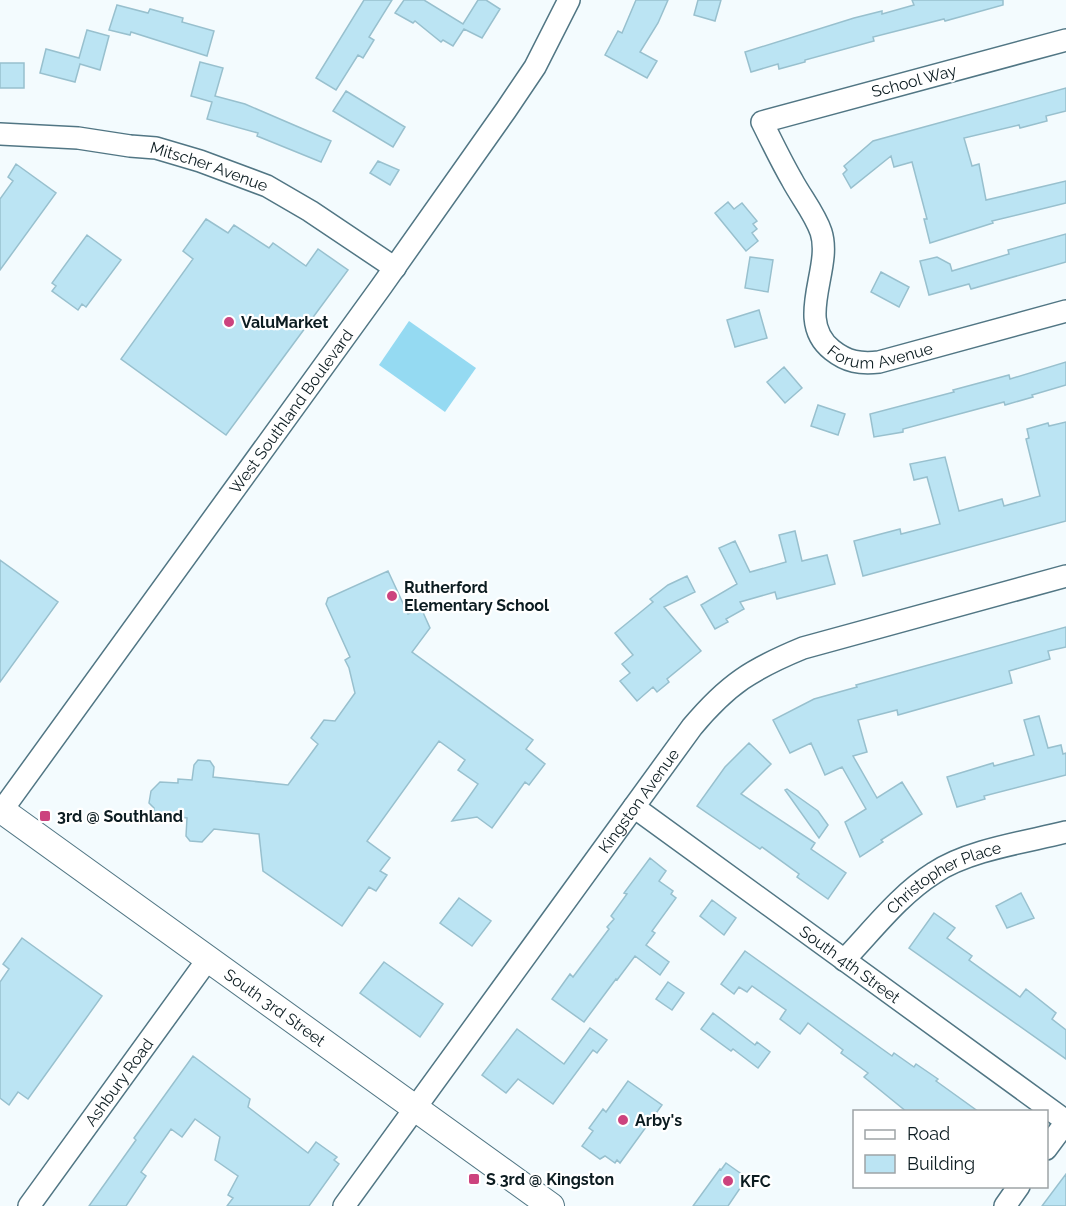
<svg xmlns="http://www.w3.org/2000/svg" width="1066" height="1206" font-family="Raleway,sans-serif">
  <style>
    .green { fill: #95daf2 }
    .building { fill: #bbe4f3; stroke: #98c0ce; stroke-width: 1.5 }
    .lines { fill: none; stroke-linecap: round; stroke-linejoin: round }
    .minor-casing { stroke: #517684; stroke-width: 24 }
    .tertiary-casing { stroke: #517684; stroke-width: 28 }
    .minor { stroke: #fff; stroke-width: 21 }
    .tertiary { stroke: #fff; stroke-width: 26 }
    .poi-dot { fill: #cc437e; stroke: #fff; stroke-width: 2 }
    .labels { text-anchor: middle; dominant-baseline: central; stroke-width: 4.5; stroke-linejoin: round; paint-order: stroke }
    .street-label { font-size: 16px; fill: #0c1c21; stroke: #fff }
    .poi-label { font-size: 16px; font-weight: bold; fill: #0c1c21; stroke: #fff; text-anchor: start }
  </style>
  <rect width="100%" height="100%" fill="#f3fbfe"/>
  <!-- green -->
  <path class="green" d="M409,321L476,368L445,412L379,365Z"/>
  <!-- building -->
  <path class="building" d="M364,0H392L369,37L374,40L363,58L358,55L336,90L316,78Z
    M404,0H424L463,24L478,0H486L500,9L482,38L464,29L453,46L443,40L441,42L415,21L413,23L395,13Z
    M636,0H668L658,23L640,52L657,61L647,78L605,55L618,31L622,33Z
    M698,0H721L715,21L694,15Z
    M912,0H1003V5L945,21L944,19L873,37L874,41L805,60V62L779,69L778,64L751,72L745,52L854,18L882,11V14L914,5Z
    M117,5L148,13L150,9L183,18L182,22L214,31L207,56L131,32L130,35L109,30Z
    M87,30L109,36L100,70L80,64L75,82L40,73L46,49L79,58Z
    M200,62L223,68L215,96L245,104L331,141L321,162L257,136L258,133L207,119L212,102L191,96Z
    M0,63H24V88H0Z
    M1066,88V111L1046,116L1047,121L1020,128L1019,125L964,138L972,166L979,164L986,200L1066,181V203L992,221L993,223L930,243L924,219H927L912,162L894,167L891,156L851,188L843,174L847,170L844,166L873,141Z
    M346,91L405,127L393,147L333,111Z
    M378,161L399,170L390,185L370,173Z
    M16,164L56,193L0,270V199L13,181L8,177Z
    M728,202L734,209L742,203L757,221L753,224L757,229L752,233L758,241L746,251L715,213Z
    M206,219L228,233L234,225L269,248L273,243L306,266L318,249L348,270L226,435L121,359L193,259L183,251Z
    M1066,234V262L971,289L969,284L929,295L920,261L937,257L950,264L952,271L1009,254L1008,250Z
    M87,235L121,260L86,307L82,304L78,310L52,291L56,286L52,283Z
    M750,257L773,260L768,292L745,288Z
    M881,272L909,287L899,307L871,292Z
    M759,310L767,338L735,347L727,320Z
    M1066,362V385L1032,395L1033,397L1005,405L1004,402L903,429V432L874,437L870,414L954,392L953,390L1009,375L1010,379Z
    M784,367L802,388L785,403L767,382Z
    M818,405L845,414L838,435L811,426Z
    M1066,422V521L863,576L854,541L900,529L901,534L940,524L927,477L914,480L910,464L945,457L959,511L1002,499L1004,506L1040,496L1026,439L1029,438L1027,429L1048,423L1049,426Z
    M795,531L802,561L827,555L835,584L777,599L775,592L740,602L744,609L726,619L728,622L715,629L701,605L737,584L719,548L735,541L750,572L786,562L779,535Z
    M0,560L58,602L0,682Z
    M388,571L408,614L421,608L430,628L412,652L533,740L526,749L545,764L529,785L525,782L492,828L477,817L452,821L478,784L458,770L465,760L439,741L367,841L390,858L380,871L387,875L376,891L369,887L342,926L263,871L259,834L214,829L202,842L190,841L186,836L187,818L153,813L154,808L149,803L151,791L160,782L178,783V779L192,780L194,765L198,760L210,761L214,767L213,777L288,785L318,744L311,738L324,720L335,721L355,693L349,668L345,660L350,657L326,604L328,598Z
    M687,576L695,592L664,607L701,651L667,679L669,682L657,692L653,687L637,701L620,681L630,673L622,664L633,655L615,633L653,602L650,599L668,585Z
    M1066,627V647L1048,651L1050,659L1009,671L1012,683L898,715L897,710L858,720L867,752L853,756L877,798L902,782L922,814L881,840L883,842L860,857L845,822L866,809L842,767L825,775L811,743L790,753L773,720L814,699L857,687L856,685Z
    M1039,716L1048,748L1061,745L1063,754L1066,753V775L984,796L985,799L957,807L947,777L993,763L994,766L1034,755L1024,720Z
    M749,743L771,764L741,794L815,843L811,849L846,873L828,899L797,877L799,874L762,847L760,849L697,806L725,767Z
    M787,789L818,811L828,825L819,838L785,790Z
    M650,858L666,871L659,881L673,891L671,894L676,898L652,931L655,933L646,945L669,962L660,975L635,956L617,980L616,979L584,1022L552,999L570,974L573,977L609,929L607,927L614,919L611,916L627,894L624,893Z
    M1021,893L1034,918L1007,928L996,906Z
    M459,898L491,921L472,946L440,923Z
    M712,900L736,918L724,935L700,916Z
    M934,913L955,928L947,938L972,956L969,960L1020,997L1026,989L1056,1013L1052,1019L1066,1030V1059L909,948Z
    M22,938L102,996L28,1099L18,1092L9,1105L0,1098V982L9,969L3,964Z
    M745,951L892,1056L894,1053L914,1067L916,1064L938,1079L936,1081L979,1112H907L864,1077L868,1073L841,1053L843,1050L808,1023L800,1034L780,1019L786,1010L752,986L747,992L739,987L734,994L721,984Z
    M384,962L443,1004L420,1037L360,993Z
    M668,982L684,993L672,1010L656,999Z
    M713,1013L755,1045L757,1042L770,1052L758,1068L733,1049L731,1051L701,1029Z
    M590,1028L607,1040L597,1053L593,1050L553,1104L518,1079L506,1093L482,1075L517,1029L564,1064Z
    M193,1056L250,1099L248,1107L308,1153L316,1142L337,1157L334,1160L339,1164L309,1206H227L233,1198L228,1195L238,1176L215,1160L220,1137L195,1119L182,1137L171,1129L141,1172L146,1176L126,1206H89L136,1140L134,1138Z
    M628,1081L662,1105L620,1163L617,1160L615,1163L605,1156L600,1159L582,1146L593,1131L589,1128L603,1109L606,1112Z
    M726,1163L747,1178L728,1206H693L720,1169L721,1170Z
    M1066,1174V1206H1042Z"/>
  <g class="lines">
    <defs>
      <g id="minor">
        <path id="s1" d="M1066,40L762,122C772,142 781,161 792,180C801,197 815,214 821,232C833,269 794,320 832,350C847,362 860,364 879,362L1066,311"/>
        <path id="s2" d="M0,134L78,138L130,146L156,148L200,161L267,186L310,211L395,268"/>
        <path id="s3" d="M634,807L1066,1121"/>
        <path id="s4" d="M0,813L381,287L506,110L535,67L569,0"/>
        <path id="s5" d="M844,960C872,931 899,895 934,873C968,850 1026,842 1066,832"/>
        <path d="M1046,1149L1066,1122"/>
        <path id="s6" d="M29,1206L208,959"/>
        <path id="s7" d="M344,1206L692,727C728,684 752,669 803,648L1066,576"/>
        <path d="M1005,1206L1019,1186"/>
      </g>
      <g id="tertiary">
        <path id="s8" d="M0,809L551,1206"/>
      </g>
    </defs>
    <!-- minor casing -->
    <use href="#minor" class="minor-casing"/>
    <!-- tertiary casing -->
    <use href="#tertiary" class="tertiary-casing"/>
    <!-- minor -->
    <use href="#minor" class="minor"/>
    <!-- tertiary -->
    <use href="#tertiary" class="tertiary"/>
  </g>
  <!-- markers -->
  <g class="poi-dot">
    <circle cx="229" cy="322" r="6"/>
    <circle cx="392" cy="596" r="6"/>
    <rect x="39" y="810" width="12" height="12" rx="3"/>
    <circle cx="623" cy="1120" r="6"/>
    <rect x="468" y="1173" width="12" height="12" rx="3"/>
    <circle cx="728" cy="1181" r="6"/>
  </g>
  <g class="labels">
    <!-- street labels -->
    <g class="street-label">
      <text transform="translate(914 81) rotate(-15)">School Way</text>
      <text stroke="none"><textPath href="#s2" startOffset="213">Mitscher Avenue</textPath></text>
      <text stroke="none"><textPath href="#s1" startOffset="615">Forum Avenue</textPath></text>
      <text stroke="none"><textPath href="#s4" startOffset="496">West Southland Boulevard</textPath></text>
      <text stroke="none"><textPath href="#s7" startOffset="501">Kingston Avenue</textPath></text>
      <text stroke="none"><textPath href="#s5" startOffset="132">Christopher Place</textPath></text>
      <text stroke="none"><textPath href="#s3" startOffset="267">South 4th Street</textPath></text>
      <text stroke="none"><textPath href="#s8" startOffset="339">South 3rd Street</textPath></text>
      <text stroke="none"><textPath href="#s6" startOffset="153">Ashbury Road</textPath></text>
    </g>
    <!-- poi labels -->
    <g class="poi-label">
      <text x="241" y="322">ValuMarket</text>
      <text x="404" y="587">Rutherford<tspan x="404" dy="18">Elementary School</tspan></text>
      <text x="57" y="816">3rd @ Southland</text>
      <text x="635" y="1120">Arby's</text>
      <text x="486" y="1179">S 3rd @ Kingston</text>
      <text x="740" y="1181">KFC</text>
    </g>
  </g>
  <!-- legend -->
  <rect x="853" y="1110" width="195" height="78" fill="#ffffff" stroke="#9ea4a6" stroke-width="1.5"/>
  <rect x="865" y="1130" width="30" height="9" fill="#ffffff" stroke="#9ea4a6" stroke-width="1.5"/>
  <text x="907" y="1140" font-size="18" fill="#0c1c21">Road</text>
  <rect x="865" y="1155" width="30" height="18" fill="#bbe4f3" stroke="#9ea4a6" stroke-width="1.5"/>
  <text x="907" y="1170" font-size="18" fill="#0c1c21">Building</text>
</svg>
